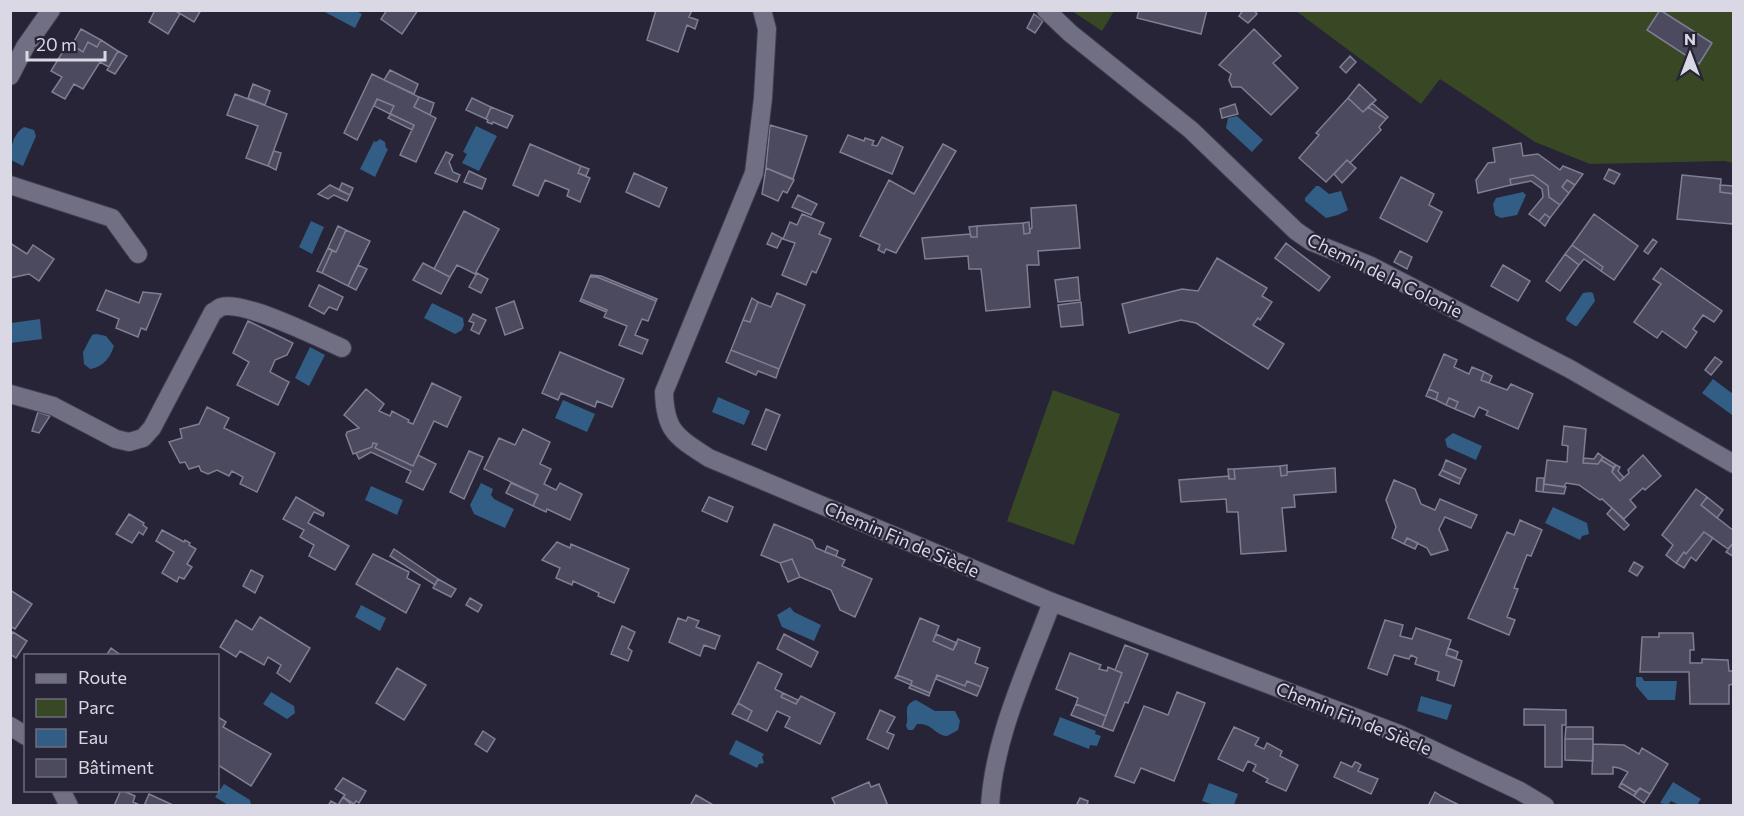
<svg xmlns="http://www.w3.org/2000/svg" width="1744" height="816" font-family="Commissioner,sans-serif">
  <style>
    .green { fill: #384824 }
    .water { fill: #325e86 }
    .building { fill: #4c4a5e; stroke: #807e93; stroke-width: 1.5 }
    .lines { fill: none; stroke-linecap: round; stroke-linejoin: round }
    .minor-casing { stroke: #403e4d; stroke-width: 20 }
    .minor { stroke: #716f83; stroke-width: 18 }
    .labels { text-anchor: middle; dominant-baseline: central; stroke-width: 4.5; stroke-linejoin: round; paint-order: stroke }
    .street-label { font-size: 18px; fill: #d9d8e4; stroke: #262436 }
  </style>
  <rect width="100%" height="100%" fill="#262436"/>
  <!-- green -->
  <path class="green" d="M1072,11L1114,10V11L1102,31Z
    M1296,11H1733V163L1725,161L1590,164L1535,142L1440,79L1421,104Z
    M1053,390L1120,414L1074,545L1007,521Z"/>
  <!-- water -->
  <path class="water" d="M323,11H356L362,14L355,28Z
    M1237,116L1263,140L1252,152L1226,128L1228,118Z
    M476,126L497,136L479,171L462,163L467,154L463,152Z
    M24,127L34,130L36,136L23,166L11,160C10,148 13,134 24,127Z
    M380,139L385,142L386,148L388,149L375,177L360,169L374,141L376,142Z
    M1316,186H1319L1329,194L1341,191L1348,210L1338,215L1326,218L1305,201V198Z
    M1523,192L1526,195L1517,215L1501,218L1495,215L1493,204L1496,198Z
    M311,221L324,227L312,254L299,247Z
    M1590,292L1593,293L1595,301L1577,326H1575L1566,320V318L1583,293Z
    M432,303L463,318L464,325L462,330L455,334L424,318Z
    M40,319L42,339L11,343V323Z
    M96,334L106,336L114,346C110,358 103,367 90,369L84,364L83,352L92,335Z
    M310,347L325,355L309,386L295,378Z
    M1713,379L1733,394L1732,415L1702,393Z
    M718,397L750,411L744,425L712,412Z
    M563,400L595,414L587,432L555,418Z
    M1453,433L1482,446L1476,460L1447,447L1445,439Z
    M481,483L493,489L491,495L494,499L514,509L505,528L474,514L470,505Z
    M371,486L403,500L397,515L365,500Z
    M1553,507L1587,523L1589,534L1582,536L1580,540L1545,523Z
    M361,605L386,618L380,631L355,617Z
    M790,607L794,612L821,625L814,641L782,627L777,615Z
    M1636,677H1642L1644,681H1677L1675,700H1648L1636,686Z
    M271,692L294,706L295,713L287,719L263,704Z
    M1421,696L1452,705L1447,720L1417,711Z
    M916,700L935,711H955L960,721L958,730L947,736C934,735 933,723 917,724L913,730H908L906,726C910,716 901,705 916,700Z
    M1060,717L1096,731L1095,734L1101,736L1097,746L1090,745L1089,749L1053,735Z
    M736,740L764,754L762,757L764,763L759,764L757,768L729,754Z
    M1673,782L1701,799L1697,805H1679L1671,801L1668,805L1660,803Z
    M1209,783L1238,794L1234,805H1214L1202,801Z
    M224,784L250,800L251,805H228L215,797Z"/>
  <!-- building -->
  <path class="building" d="M155,10H174L180,14L168,34L149,22Z
    M174,10H201L194,22Z
    M387,10H418L402,34L381,19Z
    M656,10H692L689,17L698,20L695,29L687,25L678,52L647,40Z
    M1139,10H1207L1201,34L1137,18Z
    M1243,10H1254L1257,14L1248,23L1239,16Z
    M1660,10L1712,43L1699,64L1647,30Z
    M1034,14L1043,21L1035,33L1027,28Z
    M81,29L101,40L97,47L88,42L83,52L72,45Z
    M1254,29L1281,56L1273,63L1298,88L1271,115L1241,87H1232L1229,80L1231,74L1219,65Z
    M101,40L118,51L109,67L100,62L83,89L74,84L65,99L52,92L62,77L51,71L68,43L83,52L88,42L97,47Z
    M118,51L127,56L115,74L107,70Z
    M1350,56L1356,62L1346,73L1340,67Z
    M390,70L418,84L414,94L384,80Z
    M372,74L419,97L414,107L436,118L416,162L400,155L414,125L390,114L394,106L377,99L357,140L344,133Z
    M253,84L270,91L265,105L248,98Z
    M1359,84L1376,100L1363,112L1348,98Z
    M235,94L287,114L268,166L246,158L258,126L227,115Z
    M419,97L434,103L430,115L414,107Z
    M472,98L491,107L486,119L466,110Z
    M1348,98L1363,112L1368,107L1386,119L1379,127L1381,130L1350,163L1347,160L1326,182L1299,158L1319,135L1316,133Z
    M377,99L394,106L390,114L374,106Z
    M1372,103L1388,117L1386,119L1368,107Z
    M1235,104L1238,114L1222,118L1220,109Z
    M491,107L513,116L507,128L493,122L492,124L487,122L488,120L486,119Z
    M391,114L414,125L412,130L388,118Z
    M770,125L807,136L793,179L766,168Z
    M848,135L864,141L865,138L874,141L872,145L877,146L882,137L903,147L892,174L840,152Z
    M1521,143L1523,156L1538,154L1560,170L1563,166L1583,174L1575,185L1567,180L1562,187L1569,193L1560,205L1549,197L1548,186L1533,175L1510,179L1511,185L1478,193L1476,180L1488,163L1495,162L1493,148Z
    M530,144L581,166L578,173L590,178L580,202L567,196L569,190L545,180L538,196L513,185Z
    M943,144L956,151L896,253L886,249L884,253L878,250L880,245L860,236L889,180L914,194Z
    M274,151L281,153L276,170L268,166Z
    M446,152L453,155L449,162L453,172L460,175L457,182L435,173Z
    M1347,160L1356,168L1342,183L1334,174Z
    M581,166L589,169L586,176L578,173Z
    M766,168L794,180L787,193L783,191L778,201L762,194Z
    M1609,169L1620,174L1614,184L1604,179Z
    M469,171L486,179L482,189L464,182Z
    M634,173L667,188L659,207L626,192Z
    M1533,175L1548,186L1549,197L1560,205L1550,218L1545,214L1539,221L1529,214L1543,197L1542,189L1531,181L1511,185L1510,179Z
    M1682,175L1721,179L1720,192L1734,194V219L1732,224L1677,219Z
    M1401,177L1434,194L1429,205L1442,212L1427,242L1380,218Z
    M1567,180L1575,185L1569,193L1562,187Z
    M342,183L353,188L350,195L339,190Z
    M330,185L350,195L347,201L334,195L328,199L318,194Z
    M1720,185L1734,186V194L1720,192Z
    M798,195L817,204L811,215L792,207Z
    M1076,205L1080,248L1038,251L1039,265H1027L1030,307L986,311L981,269H969L968,256L925,259L922,238L970,234L971,237H977V226L1023,223L1024,234L1030,233V229L1032,228L1031,208Z
    M464,211L499,229L475,274L457,265L450,277L434,269Z
    M802,214L824,223L819,234L831,239L816,273L812,271L806,285L782,275L795,243L783,239L790,222L797,225Z
    M1545,214L1550,218L1545,226L1539,221Z
    M1594,214L1638,246L1614,280L1601,271L1603,267L1572,245Z
    M1029,222L1030,233L1024,234L1023,223Z
    M338,226L346,230L336,252L328,248Z
    M977,226V237H971L969,227Z
    M346,230L370,241L348,286L322,273L332,251L336,252Z
    M772,233L782,238L777,248L767,244Z
    M1653,239L1657,242L1648,254L1644,251Z
    M10,243L27,254L33,245L54,259L39,281L29,274L10,278Z
    M1286,243L1330,277L1319,291L1275,258Z
    M1572,245L1603,267L1601,271L1584,259L1579,265L1565,254Z
    M328,248L332,251L322,273L317,271Z
    M1400,251L1412,257L1407,269L1394,262Z
    M1565,254L1579,265L1560,291L1546,281Z
    M1217,258L1267,288L1262,296L1272,302L1260,320L1258,318L1253,325L1284,344L1268,369L1196,323L1181,320L1129,333L1122,304L1182,289L1198,291Z
    M423,263L450,277L441,294L413,280Z
    M358,265L367,269L356,290L348,286Z
    M1503,265L1530,281L1518,301L1491,286Z
    M1661,268L1722,311L1714,322L1703,315L1693,329L1697,332L1686,348L1662,331L1657,338L1634,322L1661,284L1653,279Z
    M477,273L488,279L481,293L469,287Z
    M591,275L601,276L657,299L656,301L597,277H590Z
    M590,277H597L656,301L648,321L642,319L635,335L648,340L642,354L619,345L627,326L604,317L607,310L581,299Z
    M1078,277L1080,300L1058,302L1055,280Z
    M319,285L343,297L337,310L329,307L324,314L309,306Z
    M106,290L139,303L143,292L161,294L146,330L141,328L138,337L116,328L119,319L97,310Z
    M777,293L805,305L779,369L731,350L743,320L750,322L758,302L771,307Z
    M752,298L758,302L750,322L743,320Z
    M581,299L607,310L606,312L580,301Z
    M514,301L523,328L505,335L496,308Z
    M1081,302L1083,325L1061,327L1058,305Z
    M473,314L486,320L479,334L471,330L474,323L469,321Z
    M248,321L293,343L287,355L275,360L270,372L289,382L278,405L237,385L249,362L233,353Z
    M731,350L779,369L776,378L758,371L756,375L726,362Z
    M560,352L624,379L612,407L597,401L595,407L561,393L558,400L542,393Z
    M1444,354L1457,360L1454,367L1469,374L1472,367L1484,372L1481,380L1507,390L1511,384L1533,394L1518,429L1486,415L1488,411L1479,407L1474,417L1455,409L1458,402L1449,398L1446,405L1436,400L1438,393L1429,389Z
    M1715,357L1722,362L1711,375L1705,370Z
    M1484,372L1492,376L1489,383L1481,380Z
    M432,383L461,397L447,427L434,421L413,466L375,448L377,444L373,443L372,447L353,454L346,435L347,432L359,428L344,415L366,389L384,404L379,411L390,416L392,411L409,420L408,422L413,424Z
    M1429,389L1438,393L1436,400L1426,396Z
    M1449,398L1458,402L1455,409L1446,405Z
    M207,407L229,418L224,428L275,453L257,492L240,484L243,477L232,471L229,476L217,470L208,474L201,471L199,466L189,469L185,462L180,463L169,442L182,438L180,429L199,424Z
    M766,409L780,415L766,450L752,444Z
    M38,412L50,416L39,433L32,431Z
    M1564,426L1586,429L1583,463L1598,464L1601,460L1613,467L1612,472L1620,481L1629,473L1628,470L1643,455L1661,476L1645,490L1643,488L1630,500L1636,507L1624,519L1602,499L1600,500L1579,485L1566,483L1564,487L1544,484L1547,460L1567,462L1568,446L1562,445Z
    M523,429L550,442L540,464L551,469L544,484L556,490L560,483L582,494L570,520L547,509L546,512L533,506L538,495L484,469L499,438L515,445Z
    M373,443L377,444L375,448L413,466L418,455L436,464L423,490L406,482L411,471L371,452L359,459L356,453L372,447Z
    M469,451L483,457L464,499L450,492Z
    M1598,453L1603,457L1598,464L1583,463L1584,458L1594,459Z
    M1603,457L1616,465L1613,467L1601,460Z
    M1446,460L1466,469L1461,479L1442,470Z
    M1287,465V475L1281,476L1280,466Z
    M1616,465L1620,467L1618,471L1624,478L1620,481L1612,472Z
    M1280,466L1281,476L1287,475V472L1335,468L1336,492L1294,495L1295,507L1282,508L1286,551L1241,554L1238,512H1227L1226,499L1181,502L1179,480L1229,476V479H1235L1234,469Z
    M1228,469H1234L1235,479H1229Z
    M1442,470L1461,479L1459,484L1439,475Z
    M1537,478H1544L1543,492L1536,491Z
    M1394,480L1415,489L1421,504L1435,510L1440,499L1477,515L1471,528L1445,517L1439,529L1448,550L1431,555L1427,548L1407,538L1404,544L1392,538L1396,527L1386,500Z
    M511,483L538,495L533,506L506,493Z
    M1544,484L1566,487L1564,494L1543,492Z
    M1696,489L1707,497L1701,505L1734,531V542L1728,549L1704,532L1686,554L1684,552L1676,563L1666,555L1673,545L1662,535Z
    M296,497L324,513L323,516L314,512L308,523L349,546L335,570L309,556L314,545L300,537L304,530L283,519Z
    M709,497L733,507L727,522L702,511Z
    M1707,497L1723,510L1717,518L1701,505Z
    M1612,508L1629,525L1624,530L1607,514Z
    M129,514L144,523L143,525L147,528L143,535L139,532L132,543L116,534Z
    M1520,520L1542,530L1531,556L1527,555L1514,588L1518,589L1507,617L1515,620L1509,635L1468,618L1507,532L1514,535Z
    M774,524L812,540L816,548L845,560L842,566L872,579L855,617L840,610L831,590L800,577L792,559L780,563L761,555Z
    M162,530L184,542L185,540L190,543L189,545L196,549L187,564L192,567L184,579L179,577L177,582L162,573L174,552L156,541Z
    M1704,532L1713,538L1696,561L1691,557L1684,568L1676,563L1684,552L1686,554Z
    M1407,538L1418,543L1415,549L1404,544Z
    M557,542L570,548L571,544L629,569L614,603L598,596L599,593L573,581L572,585L556,578L560,568L542,560Z
    M1734,542V557L1726,552Z
    M827,546L838,551L836,556L825,552Z
    M394,549L438,579L435,585L390,556Z
    M373,554L409,572L407,578L420,585L406,613L356,584Z
    M792,559L800,577L788,582L780,563Z
    M1634,562L1643,567L1637,576L1629,571Z
    M251,570L263,576L255,593L243,586Z
    M438,579L456,589L451,597L433,588Z
    M10,590L32,604L15,629L10,626Z
    M470,598L482,605L478,612L466,605Z
    M260,617L310,648L290,682L277,673L281,665L268,657L264,665L240,651L236,657L220,647L236,620L252,630Z
    M688,617L699,621L696,627L720,636L715,649L704,645L700,656L669,642L678,618L686,621Z
    M920,618L939,626L933,641L953,650L958,639L980,648L975,663L988,668L981,687L967,681L965,686L937,675L930,693L911,685L912,681L897,675Z
    M1385,620L1403,625L1400,636L1412,639L1416,628L1451,640L1446,655L1462,661L1454,686L1437,680L1439,672L1415,664L1417,658L1411,655L1409,659L1394,655L1387,675L1368,668Z
    M622,626L635,632L628,648L632,651L628,661L611,654Z
    M13,632L27,641L16,658L10,654V637Z
    M1659,633H1693L1694,650H1690V663H1702V659L1728,660L1729,671H1734V684L1729,685V704H1690L1689,672H1640L1642,637H1659Z
    M784,634L818,652L811,667L777,649Z
    M936,634L957,643L953,650L933,641Z
    M1125,645L1148,654L1128,703L1125,702L1113,731L1102,727L1122,673L1115,670Z
    M111,648L122,656H106Z
    M1448,648L1458,652L1456,658L1446,655Z
    M1070,653L1101,665L1099,669L1107,671L1108,667L1122,673L1106,716L1076,704L1078,698L1056,689Z
    M758,662L782,674L775,689L783,693L781,697L796,704L801,696L835,713L820,744L785,727L790,717L777,711L767,731L747,721L752,711L738,703Z
    M397,668L426,685L404,720L376,703Z
    M897,675L912,681L911,685L895,678Z
    M937,675L965,686L967,681L981,687L977,696L936,679Z
    M911,685L930,693L929,696L909,688Z
    M1177,692L1205,703L1174,781L1141,768L1134,783L1115,776L1144,706L1168,715Z
    M783,693L798,700L796,704L781,697Z
    M738,703L752,711L747,721L732,714Z
    M1076,704L1106,716L1102,727L1071,715Z
    M1524,709L1566,710V725H1562V767H1545V725H1524Z
    M880,710L895,717L887,732L894,735L888,749L867,739Z
    M218,717L226,722L223,727L271,754L251,786L218,765Z
    M1234,727L1259,738L1255,745L1264,749L1267,743L1282,751L1280,756L1298,765L1286,791L1266,782L1268,779L1253,771L1256,765L1248,761L1243,771L1218,759Z
    M1566,727H1593V739H1565Z
    M483,731L495,739L487,752L475,744Z
    M1565,739H1593V761L1565,760Z
    M1593,744L1624,745L1639,754L1642,748L1668,764L1650,794L1640,788L1636,792L1621,783L1628,772L1619,768L1613,767V774H1592Z
    M1341,762L1352,767L1355,762L1358,763L1361,765L1358,771L1378,779L1371,794L1334,777Z
    M343,778L366,791L359,803L356,801L354,804L343,797L345,795L335,789Z
    M869,782L871,787L879,784L888,806H836L832,798Z
    M1621,783L1636,792L1634,796L1619,787Z
    M1640,788L1650,794L1644,803L1634,796Z
    M121,790L135,796L133,802L142,806H114Z
    M1435,792L1441,796L1461,806H1428Z
    M149,794L175,806H144Z
    M696,795L715,806H690Z
    M343,797L353,806H328L331,801L338,805Z
    M1080,798L1088,801L1087,806H1076Z"/>
  <g class="lines">
    <defs>
      <path id="minor" d="M762,10L767,29L763,98L754,173L664,392C665,432 677,437 709,458L1052,602L1399,734L1520,791L1545,806
        M1046,10L1070,33L1191,130L1296,231L1312,242L1369,265L1570,369L1734,464
        M10,76L25,47L51,10
        M10,185L112,218L138,254
        M10,394L53,406L116,439L129,442L143,438L152,428L213,312C214,312 220,307 221,307C244,300 319,338 342,348
        M10,726L26,736
        M61,790L69,806
        M990,806C994,736 1028,667 1052,602"/>
    </defs>
    <!-- minor casing -->
    <use href="#minor" class="minor-casing"/>
    <!-- minor -->
    <use href="#minor" class="minor"/>
  </g>
  <g class="labels">
    <!-- street labels -->
    <g class="street-label">
      <text transform="translate(1385 275) rotate(26)">Chemin de la Colonie</text>
      <text transform="translate(902 539) rotate(23)">Chemin Fin de Siècle</text>
      <text transform="translate(1354 718) rotate(22)">Chemin Fin de Siècle</text>
    </g>
  </g>
  <!-- border -->
  <rect width="1744" height="816" fill="none" stroke="#d9d8e4" stroke-width="24"/>
  <!-- legend -->
  <rect x="24" y="654" width="195" height="138" fill="#262436" stroke="#6e6c7c" stroke-width="1.5"/>
  <rect x="36" y="674" width="30" height="9" fill="#716f83" stroke="#6e6c7c" stroke-width="1.5"/>
  <text x="78" y="684" font-size="18" fill="#d9d8e4">Route</text>
  <rect x="36" y="699" width="30" height="18" fill="#384824" stroke="#6e6c7c" stroke-width="1.5"/>
  <text x="78" y="714" font-size="18" fill="#d9d8e4">Parc</text>
  <rect x="36" y="729" width="30" height="18" fill="#325e86" stroke="#6e6c7c" stroke-width="1.5"/>
  <text x="78" y="744" font-size="18" fill="#d9d8e4">Eau</text>
  <rect x="36" y="759" width="30" height="18" fill="#4c4a5e" stroke="#6e6c7c" stroke-width="1.5"/>
  <text x="78" y="774" font-size="18" fill="#d9d8e4">Bâtiment</text>
  <!-- north arrow -->
  <g transform="translate(1690 54)" stroke="#262436" stroke-width="4.5" paint-order="stroke">
  <path d="M0-4.5L10 22L0 15L-10 22Z" fill="#d9d8e4"/>
  <text y="-9" font-size="16" font-weight="bold" text-anchor="middle" fill="#d9d8e4">N</text>
  </g>
  <!-- scale -->
  <path d="M27 51v9h78v-9" fill="none" stroke="#d9d8e4" stroke-width="3"/>
  <text x="36" y="51" font-size="18" fill="#d9d8e4" stroke="#262436" stroke-width="4.5" paint-order="stroke">20 m</text>
</svg>
